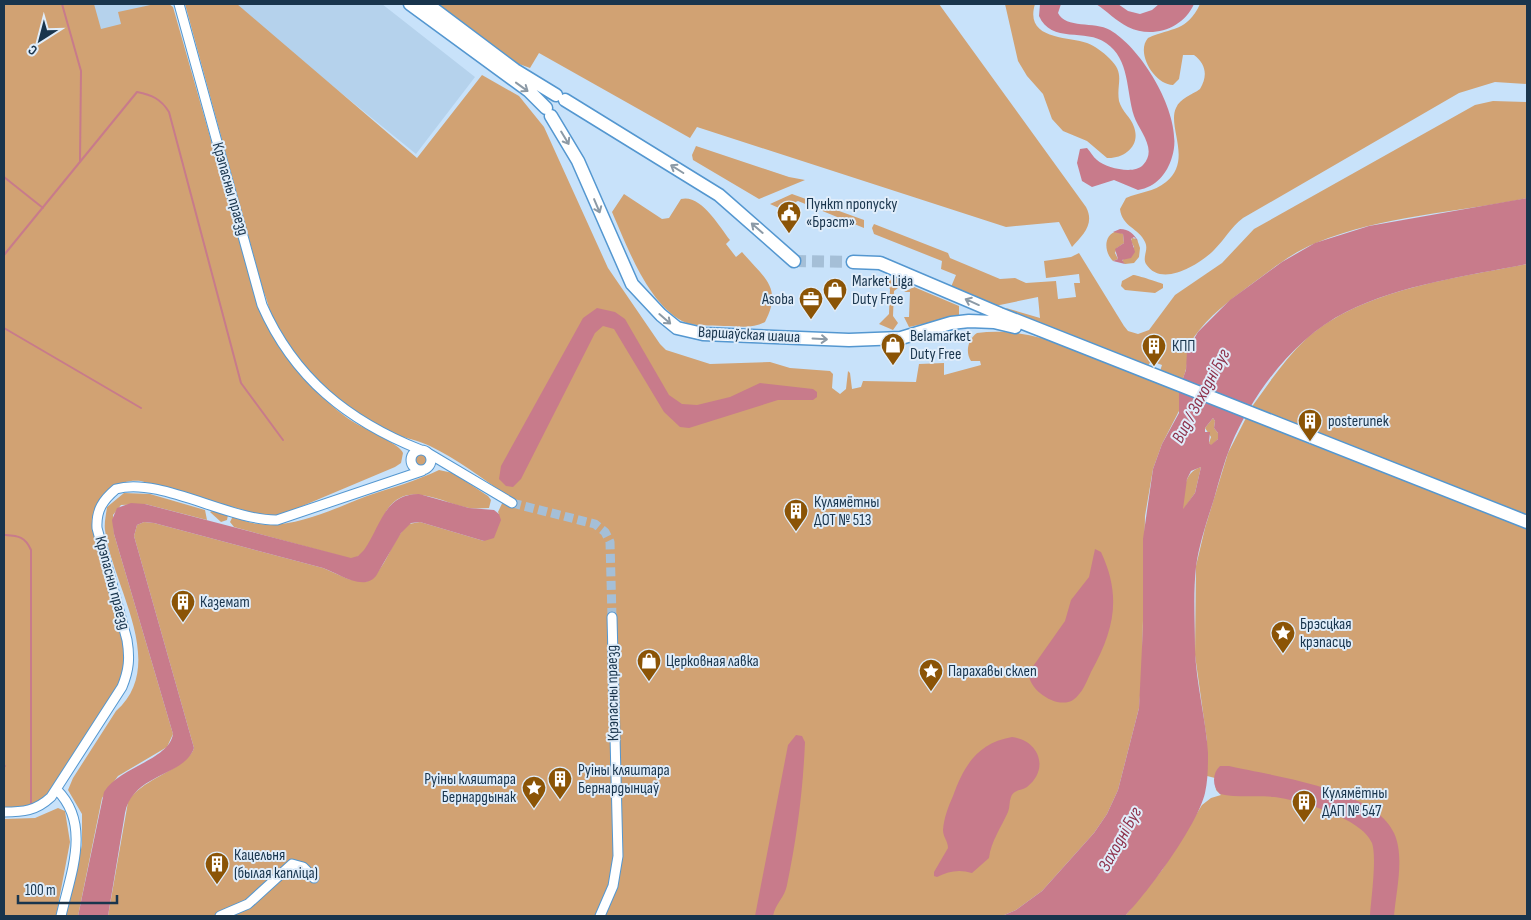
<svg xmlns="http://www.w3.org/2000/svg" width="1531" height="920" font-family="'Sofia Sans Condensed',sans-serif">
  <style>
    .built { fill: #b5d2ec }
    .green { fill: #d1a273 }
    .water { fill: #c87b8b; fill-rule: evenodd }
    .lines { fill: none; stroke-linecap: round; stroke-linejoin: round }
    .stream { stroke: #c87b8b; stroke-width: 2 }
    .minor-tunnel { stroke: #a5bfd7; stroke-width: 9; stroke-dasharray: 9 4.5; stroke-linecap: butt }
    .highway-tunnel { stroke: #a5bfd7; stroke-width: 12; stroke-dasharray: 12 6; stroke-linecap: butt }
    .minor-casing { stroke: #5497d0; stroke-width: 11 }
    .highway-casing { stroke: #5497d0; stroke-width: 15 }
    .minor { stroke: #fff; stroke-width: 9 }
    .highway { stroke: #fff; stroke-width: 12 }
    .oneway { stroke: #8c9aa6 }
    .labels { text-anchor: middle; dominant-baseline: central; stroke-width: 4; stroke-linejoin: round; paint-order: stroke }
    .street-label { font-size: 16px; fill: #19354d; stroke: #e0edfa }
    .poi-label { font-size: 16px; fill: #19354d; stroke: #e0edfa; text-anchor: start }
    .water-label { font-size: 18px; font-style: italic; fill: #8e324c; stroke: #e0edfa }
  </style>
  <rect width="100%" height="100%" fill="#c8e2fa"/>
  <!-- built -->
  <path class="built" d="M82,4H168L97,35Z
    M232,4H382L475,77L416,154Z"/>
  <!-- green -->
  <path class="green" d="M4,4H94L101,29L121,24L118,12L155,4H169L173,7L256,298C275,347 304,385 346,417C357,426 401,444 403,453L401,463L395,467L281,515H261L141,481C119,479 109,490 96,508L126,647L125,671L118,691L56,786L41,801L23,809H4Z
    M185,4H237L417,158L482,75L519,96L544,127L608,268L660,344L666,350L710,364L770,362L790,368L830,371L833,374L832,388L840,394L846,389L848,371L850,373L852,389L861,387L863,381L916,382L919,364L944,363V375L981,365L980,361H971C965,352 968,339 977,333C1028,326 1075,349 1121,368C1140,376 1160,382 1179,389L1180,409L1162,444L1153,469L1145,516L1142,671L1139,708L1118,790L1107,814L1094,833L1042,891L1016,910L1002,916H108L128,802C140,779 187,769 194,748L134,536L137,525L144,522L154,523L323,568L348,579L366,582C388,569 390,540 409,524L420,522L484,541L499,514L498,512L506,495C482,478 457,459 430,446C416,439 401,438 387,431C340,410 295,366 273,319C269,310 267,299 263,290Z
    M435,4H939L1086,207C1095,224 1083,235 1072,247L1059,222L1006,227L697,127L690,138L539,53L530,68L511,61Z
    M1005,4H1035C1024,40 1068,36 1087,43C1095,46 1103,52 1109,58C1126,74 1116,82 1119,101C1122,112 1131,117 1134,127C1141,146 1124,159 1107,158L1087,141L1063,131L1052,119L1043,94L1027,76L1018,61Z
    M1200,4H1527V84L1495,82L1459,93L1243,218C1231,227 1225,239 1214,250C1201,263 1162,289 1146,264C1142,257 1149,250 1145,242C1139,228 1122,227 1120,209L1126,198C1139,192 1154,192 1166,182C1193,160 1167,127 1176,108C1180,98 1192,95 1200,89C1208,76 1206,64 1194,55H1183L1179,79L1173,85C1155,85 1135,53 1148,38C1172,27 1187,32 1200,4Z
    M1493,101L1527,102V198C1457,213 1383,215 1316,243C1291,253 1271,270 1249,286C1229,301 1209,316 1194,337C1185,351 1190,366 1182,380L1160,371L1162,365L1151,361L1148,366L1010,313L1006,308L1040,318L1038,297L995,306L951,287L956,275L941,269L942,261L874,234L872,228L874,224L948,253L950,258L1000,279L1015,278L1026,283L1056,281L1058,299L1076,297L1074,283H1080L1079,274L1046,278L1044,261L1071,257L1079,253L1124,326L1128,331L1138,334L1149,330L1175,295L1222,263L1254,229L1475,105Z
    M696,146L789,177L805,180L759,199L693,160L692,155Z
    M624,194L662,219L669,218L681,199C701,194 719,226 730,240L726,244L736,257L742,252C764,278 783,287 765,322C753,329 738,326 724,326C710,325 694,327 682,321C647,302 627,246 612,212Z
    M792,194L864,220V228L798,201L781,209L770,204Z
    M1117,231L1123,234L1124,243L1117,248L1115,253L1118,259L1113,261C1104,252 1103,235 1117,231Z
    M1132,238L1137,239L1140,248L1139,257L1134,263L1125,264L1122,261L1134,247L1131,241Z
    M1527,264V516L1251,408C1268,384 1285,359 1306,339C1362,289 1456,278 1527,264Z
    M1133,275C1137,275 1161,283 1163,284V288L1155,293L1125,290L1121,286L1122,281Z
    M894,276L900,279L898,288L894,291L893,316L898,323L893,330L879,324L889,314L890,289L884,281Z
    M914,287L959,306V316L909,327L904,317H909L910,292H904Z
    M1247,416L1307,443L1527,528V916H1125L1162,870L1202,805L1211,798L1221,795L1216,790L1215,778L1207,776V741L1195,655L1196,566L1205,528L1228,453Z
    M1213,418L1215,421L1214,428L1218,433V439L1211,446L1209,443L1211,437L1205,428Z
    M411 460a9 9 0 1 1 18 0a9 9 0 1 1-18 0Z
    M1201,467L1195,493L1183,510C1183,494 1183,472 1201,467Z
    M439,470L453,473L488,496L491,500L489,508C482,508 476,509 469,508C442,503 407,479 387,510C378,525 371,551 355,558H348L234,527L230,522L233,516C276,539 327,511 367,496C391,488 416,481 439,470Z
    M124,493L150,494L205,510L207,520L145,504L121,505L113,515L114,534L173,734L167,747L118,776L102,798L78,916H65L82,845V814L68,790L73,778L116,711C169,664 112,586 105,530C104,523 106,515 107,507Z
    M214,510L228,515L227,520L221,522L210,512Z
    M58,808L65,811L70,842L56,916H4V819L35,818Z"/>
  <!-- water -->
  <path class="water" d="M1040,4H1061L1058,13C1066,29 1094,21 1110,30C1143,49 1185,119 1172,157C1167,174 1156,187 1138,190L1114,180L1092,187L1082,181L1077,163L1080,149L1087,148C1091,152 1093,157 1097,160C1106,168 1134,175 1143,165C1158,149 1139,131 1134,116C1126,91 1130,59 1106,43C1086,28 1051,44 1039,16Z
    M1096,4H1118L1128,11L1140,14L1152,10L1159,4H1194C1183,29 1152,39 1128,27C1116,21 1107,11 1096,4Z
    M1527,198V264C1467,276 1402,284 1346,312C1295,337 1253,393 1231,445C1224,462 1219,481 1214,499C1207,521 1199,544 1196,567C1193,594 1195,622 1195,649C1196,684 1206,719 1208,753C1208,766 1208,780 1205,793C1197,826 1149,891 1125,916H1002L1016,910L1042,891L1094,833L1107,814L1118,790L1139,708L1143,626V539L1153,469L1162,444L1179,413V389L1186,370L1187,351L1198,332L1230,300L1282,262L1315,243L1369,226ZM1213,418L1215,421L1214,428L1218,433V439L1211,445L1209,443L1210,432H1205V428ZM1201,467L1195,493L1183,509L1187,479L1191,471Z
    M1120,229C1129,229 1134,234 1138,241L1134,237L1131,239L1135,252L1131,258L1122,260L1125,264L1113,261L1118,259L1115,249L1124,243L1123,234L1113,232Z
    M597,308L615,312L625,319L669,395L682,404L697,405L730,397L760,383L813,389L817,392V397L813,400H778L689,428L680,427L664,412L614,329L603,326L595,333L521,479L513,487L506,486L499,479L501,466L583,318Z
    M419,494L469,508L494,510L499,514L501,520L494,538L484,541L420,522L411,523L401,533L376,576C363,592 338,573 323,568L154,523L144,522L137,525L134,536L194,748C184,777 133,773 125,813L108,916H78L104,792C119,767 169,760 173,734L114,534L112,520L117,508L131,503L145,504L351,558L358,556L364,550C381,526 384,494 419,494Z
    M1095,549L1101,552C1122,597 1114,630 1091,672C1087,681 1082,694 1073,700C1057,710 1027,689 1029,672L1065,621L1071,600L1089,577Z
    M796,735L802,736L805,742C803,790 797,837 787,885C785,897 775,904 773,916H755L788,745Z
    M1012,737C1039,740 1050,769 1027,787C1021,791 1014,789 1011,797C1009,802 1010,807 1008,812C1001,828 991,841 989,858L972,873C959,869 949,871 937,877L934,876V872L948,848C948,841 943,837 943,830C944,818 948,807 953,796C964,766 977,743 1012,737Z
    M1220,766H1229C1272,776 1375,789 1394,833C1405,857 1396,891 1394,916H1370C1371,900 1377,857 1372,843C1362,818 1299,800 1274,797C1256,795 1237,798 1220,794C1212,787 1212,773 1220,766Z"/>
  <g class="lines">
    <!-- stream -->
    <path class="stream" d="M62,4L81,71L80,161
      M4,177L43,208
      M4,255L137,92C152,95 161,99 169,112L241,383L283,440
      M4,328L141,408
      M4,535C18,536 25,536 31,550V804
      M4,766H5"/>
    <!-- minor-tunnel -->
    <path class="minor-tunnel" d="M512,503L595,524L605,532L610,542L612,617"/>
    <!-- highway-tunnel -->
    <path class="highway-tunnel" d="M794,261L853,262"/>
    <defs>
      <path id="minor" d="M179,4L262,305C294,378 348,421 421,450
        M411 460a10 10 0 1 1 20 0a10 10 0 1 1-20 0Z
        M428,453L512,503
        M57,790C92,825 70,875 61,916
        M4,812C23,812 36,811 51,797L122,687C129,670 130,658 127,640L97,528C96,510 103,500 116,489C158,476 230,521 277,520L422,471
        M220,916L248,904L292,864L303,867L314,878
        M600,916L613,886L618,856L612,617"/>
      <path id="highway" d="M410,4L529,91L546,108
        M427,4L515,70L556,95
        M565,100L719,195L794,261
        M551,116L578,161L632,284L661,315L677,328L703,334L849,340L901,338L951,323L969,321L994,322L1015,327
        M853,262L880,263L1000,314L1527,522"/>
    </defs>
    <!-- minor casing -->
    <use href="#minor" class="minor-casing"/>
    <!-- highway casing -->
    <use href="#highway" class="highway-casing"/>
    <!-- minor -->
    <use href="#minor" class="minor"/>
    <!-- highway -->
    <use href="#highway" class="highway"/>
  </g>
  <!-- one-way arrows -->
  <defs><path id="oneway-shaft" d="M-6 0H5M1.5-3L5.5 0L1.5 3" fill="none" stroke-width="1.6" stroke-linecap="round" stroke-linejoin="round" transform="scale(1.25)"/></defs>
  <g class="oneway">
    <use href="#oneway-shaft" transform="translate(522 87) rotate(36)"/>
    <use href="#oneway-shaft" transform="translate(565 138) rotate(59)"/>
    <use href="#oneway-shaft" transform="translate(677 169) rotate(-148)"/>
    <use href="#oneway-shaft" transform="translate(597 206) rotate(67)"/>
    <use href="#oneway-shaft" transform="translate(757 228) rotate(-139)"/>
    <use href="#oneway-shaft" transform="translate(972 302) rotate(-156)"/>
    <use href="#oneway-shaft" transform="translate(665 319) rotate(41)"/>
    <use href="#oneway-shaft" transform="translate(820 339) rotate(3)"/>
  </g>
  <!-- icons -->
  <defs>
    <symbol id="civic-pin" viewBox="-11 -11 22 30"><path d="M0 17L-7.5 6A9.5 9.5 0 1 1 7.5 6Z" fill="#8b5406" stroke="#e0edfa"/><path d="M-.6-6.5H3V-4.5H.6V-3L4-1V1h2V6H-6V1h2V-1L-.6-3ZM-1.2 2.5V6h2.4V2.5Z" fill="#fff"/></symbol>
    <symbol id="shop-pin" viewBox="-11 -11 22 30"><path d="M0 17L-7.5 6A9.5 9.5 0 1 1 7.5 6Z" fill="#8b5406" stroke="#e0edfa"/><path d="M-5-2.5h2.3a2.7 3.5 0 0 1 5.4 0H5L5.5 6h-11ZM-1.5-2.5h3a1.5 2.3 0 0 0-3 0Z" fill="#fff"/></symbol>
    <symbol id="office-pin" viewBox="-11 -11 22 30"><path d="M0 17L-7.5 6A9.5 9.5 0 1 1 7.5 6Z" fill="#8b5406" stroke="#e0edfa"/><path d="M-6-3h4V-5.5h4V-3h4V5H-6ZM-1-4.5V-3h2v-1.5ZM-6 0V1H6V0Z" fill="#fff"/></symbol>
    <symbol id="building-pin" viewBox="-11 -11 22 30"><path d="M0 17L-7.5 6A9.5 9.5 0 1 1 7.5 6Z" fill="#8b5406" stroke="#e0edfa"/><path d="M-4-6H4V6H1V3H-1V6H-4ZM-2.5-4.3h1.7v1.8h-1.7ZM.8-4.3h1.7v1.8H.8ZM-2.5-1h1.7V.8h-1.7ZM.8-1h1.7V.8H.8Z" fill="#fff"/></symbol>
    <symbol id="sight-pin" viewBox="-11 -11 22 30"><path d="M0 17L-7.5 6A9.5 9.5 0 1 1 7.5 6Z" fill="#8b5406" stroke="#e0edfa"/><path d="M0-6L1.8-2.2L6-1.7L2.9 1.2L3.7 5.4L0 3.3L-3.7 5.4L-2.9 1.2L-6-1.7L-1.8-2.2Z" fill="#fff"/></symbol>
  </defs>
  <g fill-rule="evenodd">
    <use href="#civic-pin" x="775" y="199" width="28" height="38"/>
    <use href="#shop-pin" x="821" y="276" width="28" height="38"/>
    <use href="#office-pin" x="797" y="285" width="28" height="38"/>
    <use href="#shop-pin" x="879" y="331" width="28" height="38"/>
    <use href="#building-pin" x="1140" y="332" width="28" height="38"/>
    <use href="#building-pin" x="1296" y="407" width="28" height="38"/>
    <use href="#building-pin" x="782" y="497" width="28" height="38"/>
    <use href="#building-pin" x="169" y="588" width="28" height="38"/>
    <use href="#sight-pin" x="1269" y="619" width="28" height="38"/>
    <use href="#shop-pin" x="635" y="647" width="28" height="38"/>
    <use href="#sight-pin" x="917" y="657" width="28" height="38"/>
    <use href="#building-pin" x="546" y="765" width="28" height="38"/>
    <use href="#sight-pin" x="520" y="774" width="28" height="38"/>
    <use href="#building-pin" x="1290" y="788" width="28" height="38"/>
    <use href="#building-pin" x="203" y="850" width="28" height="38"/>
  </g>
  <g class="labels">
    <!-- street labels -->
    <g class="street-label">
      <text transform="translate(230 189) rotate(74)">Крэпасны праезд</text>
      <text transform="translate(749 335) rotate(3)">Варшаўская шаша</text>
      <text transform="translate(112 583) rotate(75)">Крэпасны праезд</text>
      <text transform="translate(613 693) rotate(-91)">Крэпасны праезд</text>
    </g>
    <!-- poi labels -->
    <g class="poi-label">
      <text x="806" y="204">Пункт пропуску<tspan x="806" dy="18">«Брэст»</tspan></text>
      <text x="852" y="281">Market Liga<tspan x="852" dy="18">Duty Free</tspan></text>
      <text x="794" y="299" text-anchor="end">Asoba</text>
      <text x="910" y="336">Belamarket<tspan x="910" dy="18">Duty Free</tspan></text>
      <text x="1172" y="346">КПП</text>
      <text x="1328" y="421">posterunek</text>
      <text x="814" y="502">Кулямётны<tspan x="814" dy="18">ДОТ № 513</tspan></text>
      <text x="200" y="602">Каземат</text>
      <text x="1300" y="624">Брэсцкая<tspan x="1300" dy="18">крэпасць</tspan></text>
      <text x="666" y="661">Церковная лавка</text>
      <text x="948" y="671">Парахавы склеп</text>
      <text x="578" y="770">Руіны кляштара<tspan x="578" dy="18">Бернардынцаў</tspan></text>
      <text x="516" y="779" text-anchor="end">Руіны кляштара<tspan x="516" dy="18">Бернардынак</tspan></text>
      <text x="1322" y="793">Кулямётны<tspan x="1322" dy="18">ДАП № 547</tspan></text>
      <text x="234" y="855">Кацельня<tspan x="234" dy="18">(былая капліца)</tspan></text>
    </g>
    <!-- water labels -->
    <g class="water-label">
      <text transform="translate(1201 396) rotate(-62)">Bug / Заходні Буг</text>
      <text transform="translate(1120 839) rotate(-61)">Заходні Буг</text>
    </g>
  </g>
  <!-- border -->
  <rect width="1531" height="920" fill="none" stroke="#19354d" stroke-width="10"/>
  <!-- north arrow -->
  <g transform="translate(40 40) rotate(216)" stroke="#e0edfa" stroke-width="4" paint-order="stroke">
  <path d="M0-4L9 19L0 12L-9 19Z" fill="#19354d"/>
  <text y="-8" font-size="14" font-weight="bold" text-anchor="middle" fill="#19354d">С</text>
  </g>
  <!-- scale -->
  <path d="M18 895v8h99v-8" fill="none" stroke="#19354d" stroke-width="2.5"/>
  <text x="25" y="895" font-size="15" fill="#19354d" stroke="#e0edfa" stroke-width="4" paint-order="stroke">100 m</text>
</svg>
